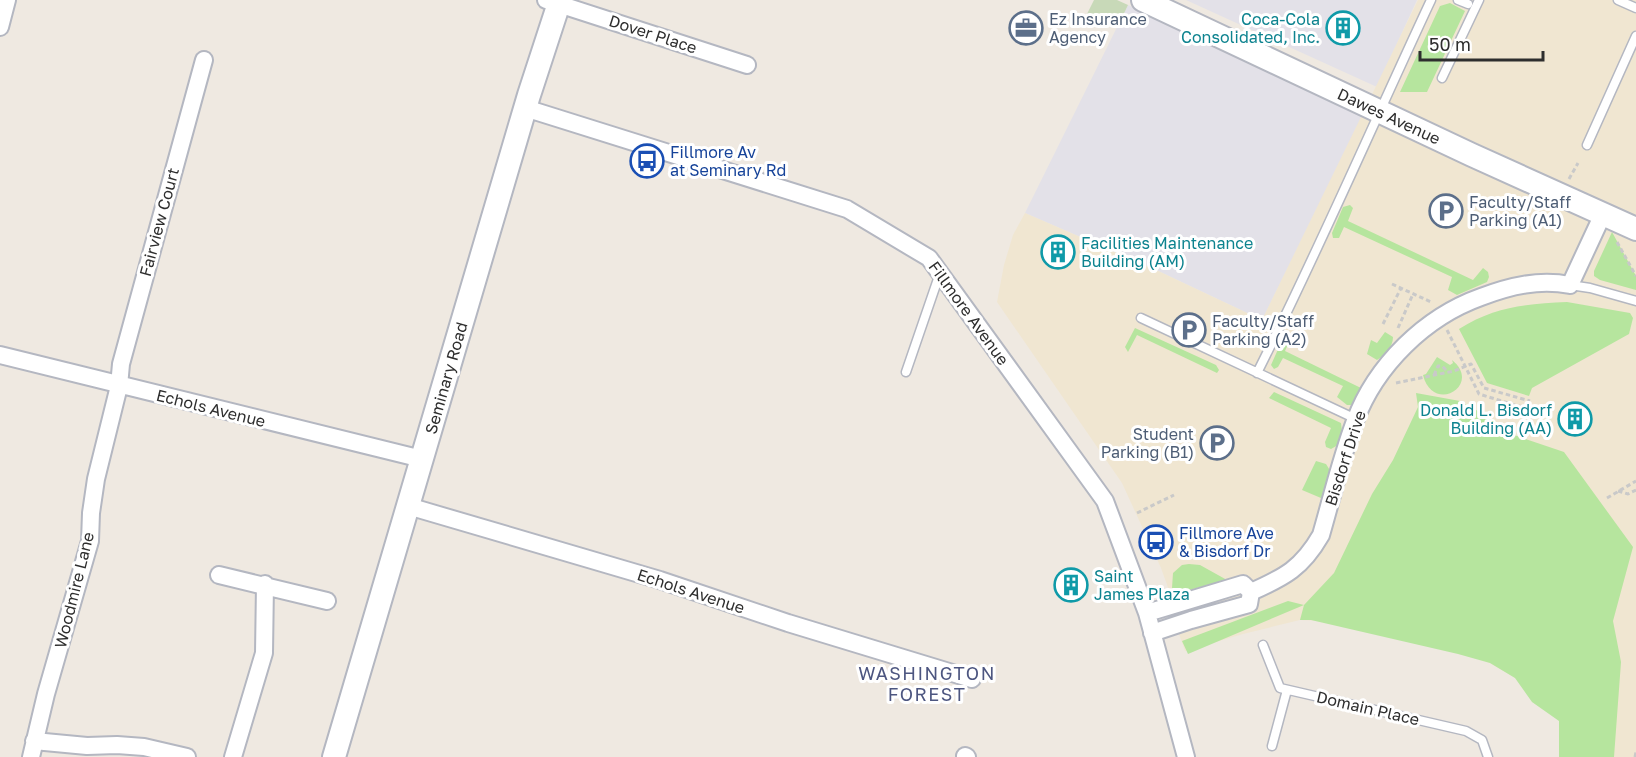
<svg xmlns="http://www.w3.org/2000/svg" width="1636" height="757" font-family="'Golos Text',sans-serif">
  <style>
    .industrial { fill: #e3e1e8 }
    .education { fill: #f0e6d1 }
    .green { fill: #b6e59e }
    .cemetery { fill: #c8d9b8 }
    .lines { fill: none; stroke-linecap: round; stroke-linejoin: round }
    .lane-casing { stroke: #b4b7c1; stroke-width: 11 }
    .street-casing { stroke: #b4b7c1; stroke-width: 20 }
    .secondary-casing { stroke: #b4b7c1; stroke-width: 26 }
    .path { stroke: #c9c9c9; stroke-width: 3; stroke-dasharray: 4.5 3; stroke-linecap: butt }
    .lane { stroke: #fff; stroke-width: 8 }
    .street { stroke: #fff; stroke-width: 16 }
    .secondary { stroke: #fff; stroke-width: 22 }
    .labels { text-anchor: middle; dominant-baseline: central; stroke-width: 6; stroke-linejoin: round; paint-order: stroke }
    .service-label { font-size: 16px; fill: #4e5e75; stroke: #fff; text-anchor: start }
    .culture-label { font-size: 16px; fill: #0d838f; stroke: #fff; text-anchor: end }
    .street-label { font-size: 16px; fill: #2e2e2e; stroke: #fff }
    .transit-label { font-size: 16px; fill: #164399; stroke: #fff; text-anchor: start }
    .neighbourhood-label { font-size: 18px; letter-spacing: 1.5px; fill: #4d5680; stroke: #fff }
  </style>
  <rect width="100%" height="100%" fill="#efe9e1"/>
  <!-- industrial -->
  <path class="industrial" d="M1186,0H1417L1377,87Z
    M1128,5L1363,117L1262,320L1154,269L1025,213Z"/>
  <!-- education -->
  <path class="education" d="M1418,0H1636V757H1604L1560,705L1490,663L1408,631L1355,622L1300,620L1243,634L1185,651L1179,634L1170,593L1161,568L1122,483L997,302L1004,265L1013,235L1025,213L1154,269L1262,320Z"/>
  <!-- green -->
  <path class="green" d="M1450,3L1465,11L1427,92H1400L1440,6Z
    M1350,205L1353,208L1348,221L1473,280L1483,268L1488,272L1489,277L1487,282L1457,295L1448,290L1452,277L1344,227L1339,238H1333L1332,233L1343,207Z
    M1612,232L1636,276V290L1600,280L1594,276V271Z
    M1567,302L1630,313L1633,318L1629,334L1532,388L1529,396L1487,383L1459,329C1495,306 1526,304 1567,302Z
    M1135,328L1216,365L1219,370L1217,373L1137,335L1128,352L1125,347Z
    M1385,332L1393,337C1393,347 1385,355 1377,360L1367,354L1371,340L1377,343Z
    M1289,337V342L1285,351L1361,388L1354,405H1347L1337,397L1343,386L1283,358L1278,367L1274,369L1271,365L1283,338Z
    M1437,357L1450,365L1453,363L1452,360C1483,385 1433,415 1423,375L1426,374Z
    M1274,392L1341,423L1342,431L1338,445L1331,449L1326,447L1325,442L1331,428L1269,398Z
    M1416,393L1460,401L1494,420L1508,433L1564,452L1633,547L1613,621L1621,662L1614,757H1559V721L1532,702L1515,678L1490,663L1458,654L1311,620H1300L1304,605L1188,654L1182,641L1288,601L1304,605L1334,573L1372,494L1393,460L1418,407Z
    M1316,461L1326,464L1331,472L1324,496L1321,498L1302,490Z
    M1189,564L1200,565L1227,580L1174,594L1172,588L1173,573L1182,565Z"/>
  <!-- cemetery -->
  <path class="cemetery" d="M1094,0H1117L1128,5L1117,28L1087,14Z"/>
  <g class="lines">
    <defs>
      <path id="lane" d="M1458,0L1468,4
        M1618,0L1636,8
        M1442,78L1479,0
        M1587,145L1636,36
        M1570,285L1590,288L1636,301
        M1141,318L1356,419
        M906,372L940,273
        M1257,373C1319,250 1373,124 1431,0
        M1263,645L1280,688L1466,731L1482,740L1488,757
        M1272,746L1287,690"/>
      <path id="street" d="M546,0L747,65
        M0,27L7,0
        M525,108L847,209L929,258L1105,501L1147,613L1186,757
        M0,355L422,459
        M408,506L660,580L788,623L972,679
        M219,575L327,601
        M1251,592C1285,577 1302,568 1321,535C1332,497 1341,458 1355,421C1376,365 1425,317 1481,297C1510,286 1539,279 1570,285L1603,214
        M1147,613L1243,584L1251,592
        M1152,633L1191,620L1249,604L1251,592
        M34,741L87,746L117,745L144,747L187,757
        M965,756L967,757
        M31,757L46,694L90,541L91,513L96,479L119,386L121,364L204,60
        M233,757L264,653L265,584"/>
      <path id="secondary" d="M1143,0L1472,155L1636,229
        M334,757L529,95L560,0"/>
    </defs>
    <!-- lane casing -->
    <use href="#lane" class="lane-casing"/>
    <!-- street casing -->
    <use href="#street" class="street-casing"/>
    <!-- secondary casing -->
    <use href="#secondary" class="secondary-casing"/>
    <!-- path -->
    <path class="path" d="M1569,179L1578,163
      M1617,242L1636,276
      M1392,284L1431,302
      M1383,324L1401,288
      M1398,328L1413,294
      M1447,330L1479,394L1518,406L1542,409
      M1434,375L1438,366H1442L1448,372
      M1396,383L1454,371L1471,364L1484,388L1530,401
      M1618,491L1628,494L1636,490
      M1607,498L1636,481
      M1137,513L1174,495
      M1635,757L1636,752"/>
    <!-- lane -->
    <use href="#lane" class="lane"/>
    <!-- street -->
    <use href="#street" class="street"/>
    <!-- secondary -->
    <use href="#secondary" class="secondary"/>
  </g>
  <!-- icons -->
  <defs>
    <symbol id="office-ring" viewBox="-11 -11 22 22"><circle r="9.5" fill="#fff" stroke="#5c6f8a" stroke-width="1.5"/><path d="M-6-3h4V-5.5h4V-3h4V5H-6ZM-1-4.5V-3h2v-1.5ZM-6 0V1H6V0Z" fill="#5c6f8a"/></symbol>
    <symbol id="building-ring" viewBox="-11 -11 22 22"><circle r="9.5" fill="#fff" stroke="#0f9aa8" stroke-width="1.5"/><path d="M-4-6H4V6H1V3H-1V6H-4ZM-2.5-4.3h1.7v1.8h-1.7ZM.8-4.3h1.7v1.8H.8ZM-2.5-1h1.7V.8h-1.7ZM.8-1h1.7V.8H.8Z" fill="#0f9aa8"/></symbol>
    <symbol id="bus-ring" viewBox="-11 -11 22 22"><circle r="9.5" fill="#fff" stroke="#1a4fb4" stroke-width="1.5"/><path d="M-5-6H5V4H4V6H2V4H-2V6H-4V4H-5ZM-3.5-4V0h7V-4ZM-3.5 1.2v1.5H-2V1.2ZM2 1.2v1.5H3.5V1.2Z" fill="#1a4fb4"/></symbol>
    <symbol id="parking-ring" viewBox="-11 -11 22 22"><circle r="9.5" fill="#fff" stroke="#5c6f8a" stroke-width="1.5"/><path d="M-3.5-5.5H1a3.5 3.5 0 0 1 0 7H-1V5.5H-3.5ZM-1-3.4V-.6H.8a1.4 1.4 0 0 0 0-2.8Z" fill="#5c6f8a"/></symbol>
  </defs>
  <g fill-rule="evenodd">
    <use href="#office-ring" x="1007" y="9" width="38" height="38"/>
    <use href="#building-ring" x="1324" y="9" width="38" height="38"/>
    <use href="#bus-ring" x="628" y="142" width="38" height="38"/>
    <use href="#parking-ring" x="1427" y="192" width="38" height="38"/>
    <use href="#building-ring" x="1039" y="233" width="38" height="38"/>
    <use href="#parking-ring" x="1170" y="311" width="38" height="38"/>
    <use href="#building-ring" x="1556" y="400" width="38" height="38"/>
    <use href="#parking-ring" x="1198" y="424" width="38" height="38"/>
    <use href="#bus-ring" x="1137" y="523" width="38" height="38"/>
    <use href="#building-ring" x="1052" y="566" width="38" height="38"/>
  </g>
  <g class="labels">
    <!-- service labels -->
    <g class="service-label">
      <text x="1049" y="19">Ez Insurance<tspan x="1049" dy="18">Agency</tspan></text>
      <text x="1469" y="202">Faculty/Staff<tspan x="1469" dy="18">Parking (A1)</tspan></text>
      <text x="1212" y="321">Faculty/Staff<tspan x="1212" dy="18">Parking (A2)</tspan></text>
      <text x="1194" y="434" text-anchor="end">Student<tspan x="1194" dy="18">Parking (B1)</tspan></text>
    </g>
    <!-- culture labels -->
    <g class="culture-label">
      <text x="1320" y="19">Coca-Cola<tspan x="1320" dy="18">Consolidated, Inc.</tspan></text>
      <text x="1081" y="243" text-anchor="start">Facilities Maintenance<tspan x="1081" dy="18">Building (AM)</tspan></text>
      <text x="1552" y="410">Donald L. Bisdorf<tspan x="1552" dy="18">Building (AA)</tspan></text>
      <text x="1094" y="576" text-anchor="start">Saint<tspan x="1094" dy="18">James Plaza</tspan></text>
    </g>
    <!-- street labels -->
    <g class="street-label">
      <text transform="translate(653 34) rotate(18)">Dover Place</text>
      <text transform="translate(1389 116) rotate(25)">Dawes Avenue</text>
      <text transform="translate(159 222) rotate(-75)">Fairview Court</text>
      <text transform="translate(969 313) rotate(54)">Fillmore Avenue</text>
      <text transform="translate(446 378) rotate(-74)">Seminary Road</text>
      <text transform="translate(211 408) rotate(14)">Echols Avenue</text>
      <text transform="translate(1345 458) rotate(-72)">Bisdorf Drive</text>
      <text transform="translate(74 590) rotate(-76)">Woodmire Lane</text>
      <text transform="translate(691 591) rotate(18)">Echols Avenue</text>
      <text transform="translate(1368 708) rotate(13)">Domain Place</text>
    </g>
    <!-- transit labels -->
    <g class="transit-label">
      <text x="670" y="152">Fillmore Av<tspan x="670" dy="18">at Seminary Rd</tspan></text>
      <text x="1179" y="533">Fillmore Ave<tspan x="1179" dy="18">&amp; Bisdorf Dr</tspan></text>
    </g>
    <!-- neighbourhood labels -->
    <g class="neighbourhood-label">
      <text x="927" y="673">WASHINGTON<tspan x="927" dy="21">FOREST</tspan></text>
    </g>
  </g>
  <!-- scale -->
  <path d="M1420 51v9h123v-9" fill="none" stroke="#2e2e2e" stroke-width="3"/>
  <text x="1429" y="51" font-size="18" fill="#2e2e2e" stroke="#ffffff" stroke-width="4.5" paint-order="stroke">50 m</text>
</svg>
